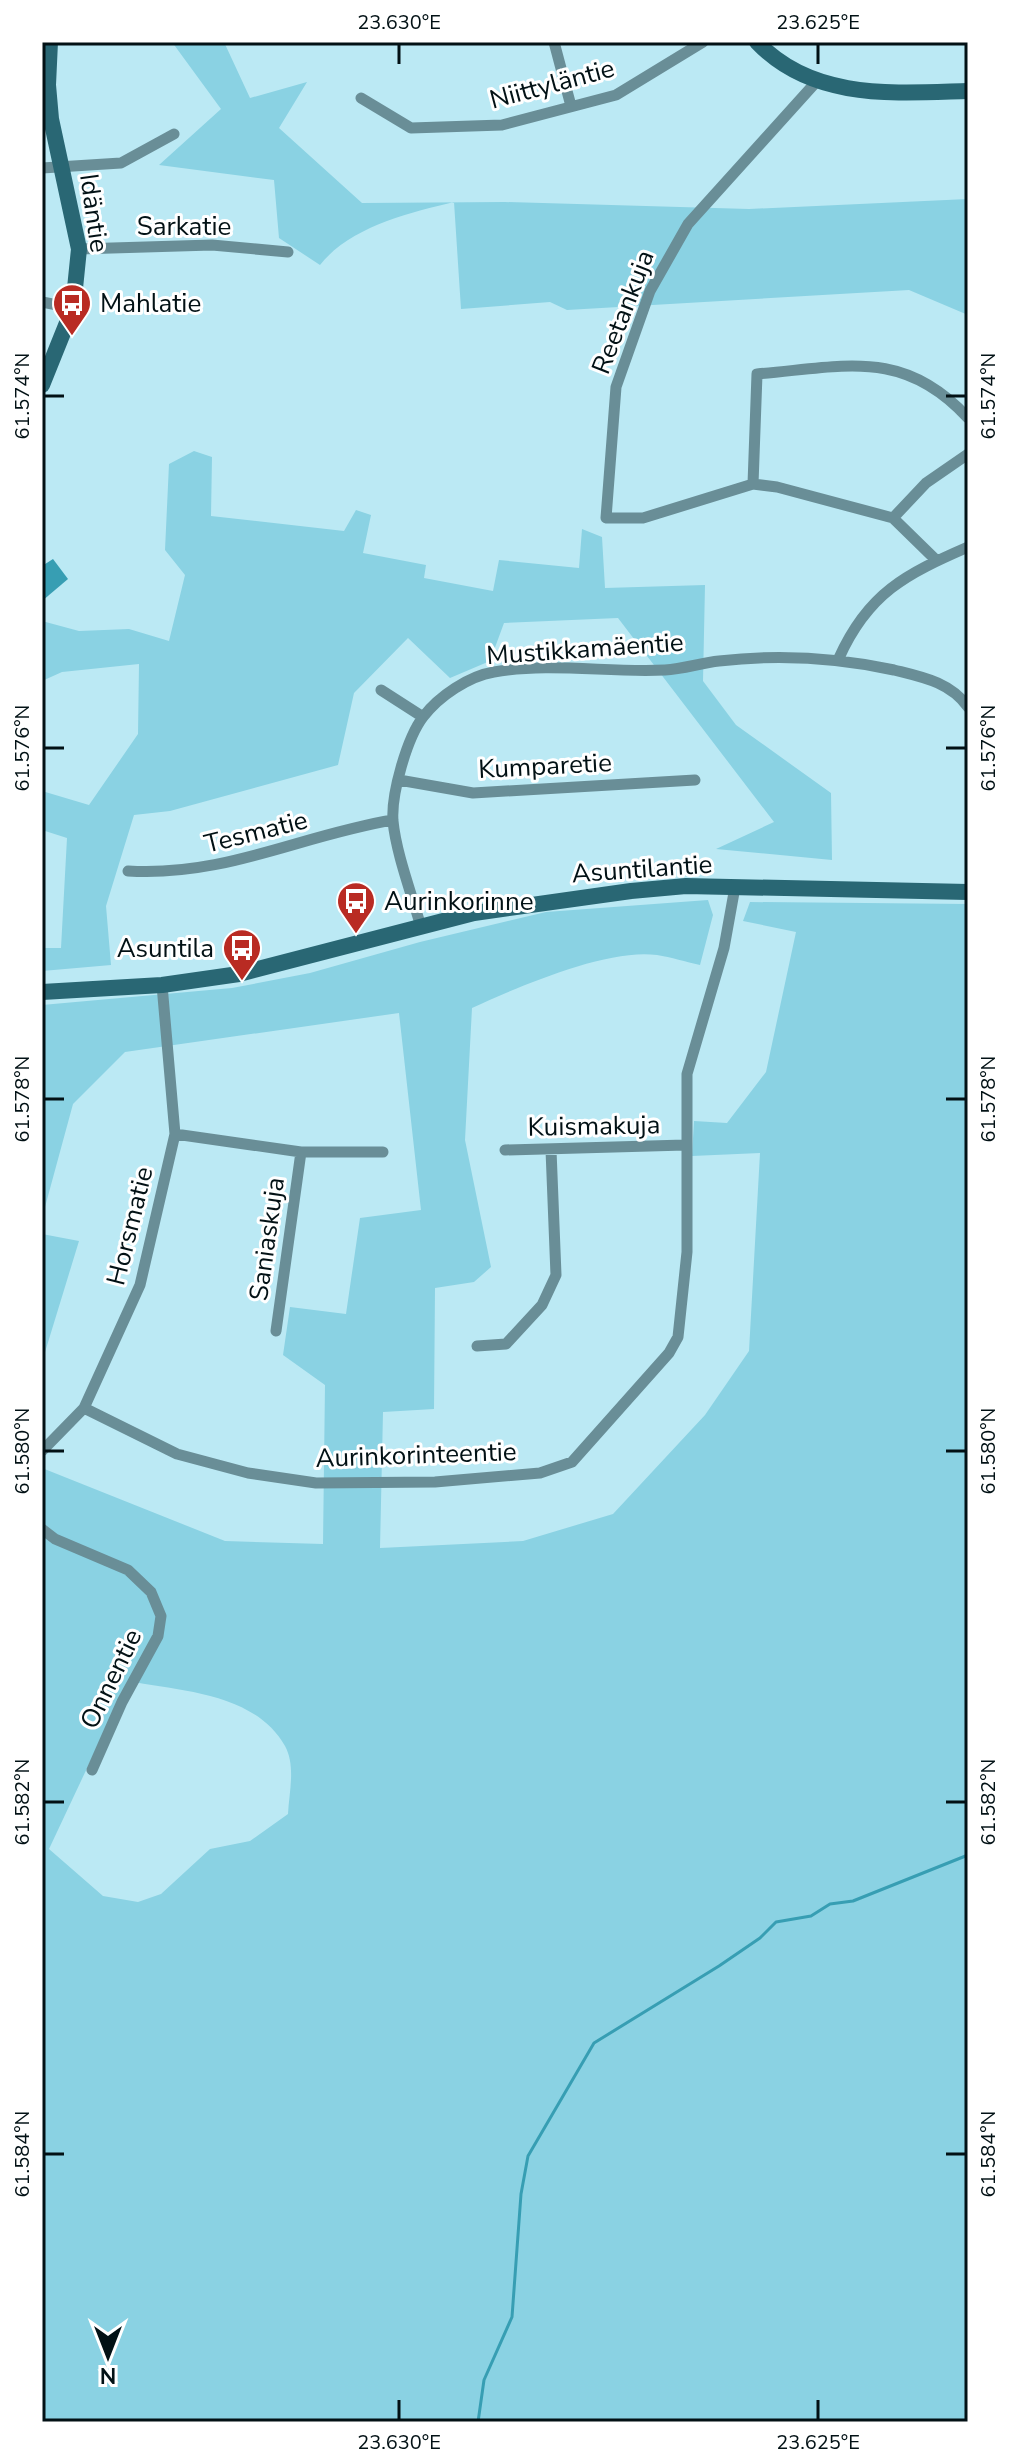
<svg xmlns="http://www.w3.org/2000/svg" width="1010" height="2464" font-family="'Nunito Sans',sans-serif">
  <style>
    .green { fill: #8ad2e3; fill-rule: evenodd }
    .water { fill: #379eb3 }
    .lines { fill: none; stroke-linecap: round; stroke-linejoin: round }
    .stream { stroke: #379eb3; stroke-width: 3 }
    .street { stroke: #698e97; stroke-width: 11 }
    .secondary { stroke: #296774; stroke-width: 16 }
    .ticks { fill: none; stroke: #021115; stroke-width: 3 }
    .labels { text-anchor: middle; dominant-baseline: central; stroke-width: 6; stroke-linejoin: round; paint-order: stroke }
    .street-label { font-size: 26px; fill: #021115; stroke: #fff }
    .poi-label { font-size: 26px; fill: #021115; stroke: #fff; text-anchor: start }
    .neatline { fill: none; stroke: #021115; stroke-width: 3 }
    .ticks-label { font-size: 20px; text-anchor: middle; fill: #021115 }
  </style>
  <rect width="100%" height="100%" fill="#bbe9f4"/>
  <!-- green -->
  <path class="green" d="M172,42H224L250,98L307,82L279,128L362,203L505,202L749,209L968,199V315L909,290L567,310L550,302L461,309L454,202C408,213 350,227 320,265L279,238L274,180L159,165L221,109Z
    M194,451L212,457L211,516L344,531L356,510L371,515L363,553L426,565L424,578L493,591L499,560L579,568L582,529L602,537L605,588L705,585L703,681L736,725L831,793L832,860L716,849L774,822L618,618L504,623L490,661L450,678L408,638L354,693L338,765L170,811L134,815L106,906L111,965L42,971V948H61L67,838L42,830V791L89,805L138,734L139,664L62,672L42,681V621L79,631L129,629L169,641L185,575L165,550L169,464Z
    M708,900L713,915L700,965C686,962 671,957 657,955C607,948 518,987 472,1008L465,1140L491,1267L474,1282L435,1288L434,1409L383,1412L380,1548L523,1541L613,1514L705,1415L749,1351L760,1153L692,1156L694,1121L727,1123L766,1072L796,932L743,921L750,902L968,904V2422H42V1468L225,1541L323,1544L325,1385L283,1355L290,1307L346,1314L360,1218L421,1210L399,1013L125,1052L73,1104L42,1218V1005L232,988L310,973L420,942L546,912ZM128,1681C181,1691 255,1693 285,1746C296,1766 289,1793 288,1814L250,1841L210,1849L161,1894L138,1902L103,1896L49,1849Z
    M42,1234L79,1241L42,1362Z"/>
  <!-- water -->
  <path class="water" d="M53,559L68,579L42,601V566Z"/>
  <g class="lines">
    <!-- stream -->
    <path class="stream" d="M478,2422L484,2380L512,2317L521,2194L528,2156L594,2043L719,1966L760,1938L776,1922L811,1916L830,1904L853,1901L968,1855"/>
    <!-- street -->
    <path class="street" d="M554,42L571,106
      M817,81L688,224L650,291L616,387L606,518H643L753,484L777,487L893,518L936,560
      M361,98L411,128L502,125L616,95L703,42
      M42,168L121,163L174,134
      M79,249L212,245L288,252
      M42,302L73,308
      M753,484L757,374C843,367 903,347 968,418
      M893,518L926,483L968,454
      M839,658C868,593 906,574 968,547
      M381,690L423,717
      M399,780L473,793L695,780
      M128,871C225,877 301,835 393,820
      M421,927C412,895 396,853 393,821C391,794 407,738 423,717C439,696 469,676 494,672C551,662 609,673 665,670C683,669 701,663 719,661C779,654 834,657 894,670C922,677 950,682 968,707
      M175,1134L301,1152H383
      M505,1150L685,1145
      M276,1331L301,1152
      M477,1346L506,1344L542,1305L556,1275L551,1150
      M84,1408L177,1454L248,1473L316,1483L435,1482L540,1473L572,1462L669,1353L678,1337L687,1252V1074L724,948L735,887
      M42,1451L84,1408L140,1285L175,1134L162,985
      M42,1529L55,1539L128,1570L151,1592L161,1616L158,1636L122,1702L92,1770"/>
    <!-- secondary -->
    <path class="secondary" d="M757,42C813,101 895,93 968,91
      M42,385L73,308L79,249L51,119L48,85L50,42
      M42,992L162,985L239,974L474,913L631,891L686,886L968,892"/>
  </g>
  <!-- ticks -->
  <path class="ticks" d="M399,44V64M818,44V64M44,396H64M946,396H966M44,748H64M946,748H966M44,1099H64M946,1099H966M44,1451H64M946,1451H966M44,1802H64M946,1802H966M44,2154H64M946,2154H966M399,2400V2420M818,2400V2420"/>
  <!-- icons -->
  <defs>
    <symbol id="bus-pin" viewBox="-11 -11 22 30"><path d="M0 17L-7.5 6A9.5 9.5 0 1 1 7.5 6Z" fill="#b92b23" stroke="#fff"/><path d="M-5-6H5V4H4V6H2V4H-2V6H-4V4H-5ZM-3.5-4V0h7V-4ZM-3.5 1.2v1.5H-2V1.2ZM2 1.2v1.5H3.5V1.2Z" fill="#fff"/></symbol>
  </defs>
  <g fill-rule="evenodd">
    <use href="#bus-pin" x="50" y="281" width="44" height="60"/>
    <use href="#bus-pin" x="334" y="879" width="44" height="60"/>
    <use href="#bus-pin" x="220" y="926" width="44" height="60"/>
  </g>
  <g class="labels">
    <!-- street labels -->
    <g class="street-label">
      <text transform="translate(552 84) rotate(-15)">Niittyläntie</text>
      <text transform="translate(94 213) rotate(82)">Idäntie</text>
      <text x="184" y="226">Sarkatie</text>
      <text transform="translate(623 312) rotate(-69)">Reetankuja</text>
      <text transform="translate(585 649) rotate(-4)">Mustikkamäentie</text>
      <text transform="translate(545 766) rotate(-3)">Kumparetie</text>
      <text transform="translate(256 832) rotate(-14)">Tesmatie</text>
      <text transform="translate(642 869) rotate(-4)">Asuntilantie</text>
      <text transform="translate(594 1126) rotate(-1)">Kuismakuja</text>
      <text transform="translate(130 1226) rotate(-76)">Horsmatie</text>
      <text transform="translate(267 1239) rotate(-82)">Saniaskuja</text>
      <text transform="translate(416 1455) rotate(-2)">Aurinkorinteentie</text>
      <text transform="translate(111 1679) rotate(-64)">Onnentie</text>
    </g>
    <!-- poi labels -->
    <g class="poi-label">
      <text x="100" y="303">Mahlatie</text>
      <text x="384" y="901">Aurinkorinne</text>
      <text x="214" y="948" text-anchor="end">Asuntila</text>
    </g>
  </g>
  <!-- border -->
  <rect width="1010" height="2464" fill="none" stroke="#ffffff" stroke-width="88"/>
  <!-- north arrow -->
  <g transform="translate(108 2356) rotate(180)" stroke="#ffffff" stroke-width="6" paint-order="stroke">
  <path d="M0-6L14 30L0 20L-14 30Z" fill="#021115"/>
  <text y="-12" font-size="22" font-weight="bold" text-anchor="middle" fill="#021115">N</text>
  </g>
  <rect x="44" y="44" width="922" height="2376" class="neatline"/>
  <g class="ticks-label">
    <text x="399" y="29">23.630°E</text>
    <text x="818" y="29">23.625°E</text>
    <text transform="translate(988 396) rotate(-90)" y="7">61.574°N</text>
    <text transform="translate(22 396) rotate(-90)" y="7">61.574°N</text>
    <text transform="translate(988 748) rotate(-90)" y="7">61.576°N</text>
    <text transform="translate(22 748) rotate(-90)" y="7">61.576°N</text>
    <text transform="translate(22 1099) rotate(-90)" y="7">61.578°N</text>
    <text transform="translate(988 1099) rotate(-90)" y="7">61.578°N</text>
    <text transform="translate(988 1451) rotate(-90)" y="7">61.580°N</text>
    <text transform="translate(22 1451) rotate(-90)" y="7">61.580°N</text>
    <text transform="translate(22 1802) rotate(-90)" y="7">61.582°N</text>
    <text transform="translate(988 1802) rotate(-90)" y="7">61.582°N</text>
    <text transform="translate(988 2154) rotate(-90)" y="7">61.584°N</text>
    <text transform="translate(22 2154) rotate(-90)" y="7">61.584°N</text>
    <text x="399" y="2449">23.630°E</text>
    <text x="818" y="2449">23.625°E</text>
  </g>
</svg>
